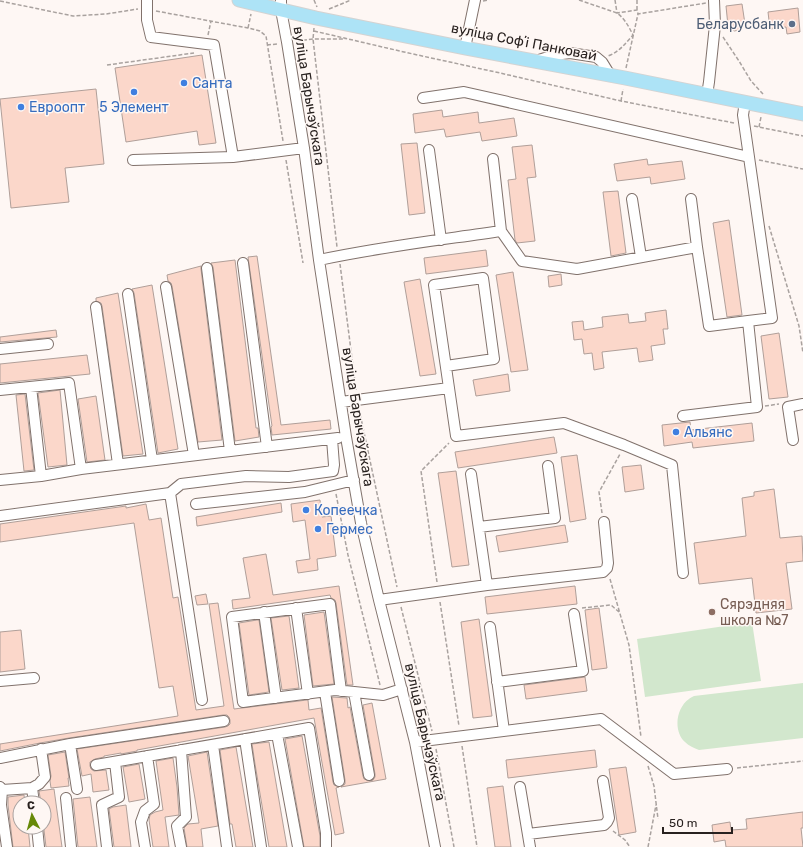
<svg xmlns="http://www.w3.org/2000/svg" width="803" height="847" font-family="Rubik,sans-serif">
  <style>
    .pitch { fill: #d2e7cd }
    .building { fill: #fbd7ca; stroke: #b09f99 }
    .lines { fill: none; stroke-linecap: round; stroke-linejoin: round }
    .minor-casing { stroke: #81726c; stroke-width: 12 }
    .major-casing { stroke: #d4d3d2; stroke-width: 15 }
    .path { stroke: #a9a29f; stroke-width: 1.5; stroke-dasharray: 4 2; stroke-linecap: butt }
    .minor { stroke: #fff; stroke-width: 10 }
    .major { stroke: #ade3f6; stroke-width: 13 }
    .service-dot { fill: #5c6f8a; stroke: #fef7f4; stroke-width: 1.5 }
    .shop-dot { fill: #3f7fe0; stroke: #fef7f4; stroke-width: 1.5 }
    .education-dot { fill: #8d6e63; stroke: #fef7f4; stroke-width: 1.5 }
    .labels { text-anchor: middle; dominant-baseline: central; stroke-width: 3; stroke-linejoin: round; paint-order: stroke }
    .service-label { font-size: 14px; fill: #4e5e75; stroke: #fef7f4; text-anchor: end }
    .street-label { font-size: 14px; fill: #28211f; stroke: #fef7f4 }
    .shop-label { font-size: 14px; fill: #366cbe; stroke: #fef7f4; text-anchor: start }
    .education-label { font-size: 14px; fill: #785e54; stroke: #fef7f4; text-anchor: start }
  </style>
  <rect width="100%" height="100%" fill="#fef7f4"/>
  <!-- pitch -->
  <path class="pitch" d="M752,622L761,681L645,697L637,639Z
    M803,683V738L699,750C694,748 689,746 685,742C673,731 676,708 689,699C690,698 692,697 694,696Z"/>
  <!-- building -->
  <path class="building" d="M742,4L745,24L740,30L734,31L728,26L726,6Z
    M798,8L800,32L787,34L786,27L770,29L768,12Z
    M202,55L216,143L199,145L197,131L126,142L115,68Z
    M96,89L104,164L65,168L69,202L11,208L0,99Z
    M442,110L443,117L478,112L479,123L514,118L517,136L482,141L480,132L446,137L444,129L415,133L413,114Z
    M417,143L425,213L409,215L401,144Z
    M532,145L536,177L527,178L535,241L517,243L515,240L508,180L516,179L512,147Z
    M647,159L648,165L682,161L685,179L651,184L650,177L617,181L614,164Z
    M618,191L626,253L611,256L603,192Z
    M729,220L742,315L727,317L713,223Z
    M486,250L488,266L426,274L424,258Z
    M257,256L281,425L330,420L331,429L272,435L271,427L272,426L248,257Z
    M235,260L256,428H258L259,437L235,441L213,267L211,263Z
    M201,266V269L222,440L198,442L172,286L171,283L168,281L167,275Z
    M513,272L528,370L511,372L496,275Z
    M561,274L562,285L549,287L548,276Z
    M420,279L436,374L420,376L404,282Z
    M152,285L178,449L158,453L134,293L132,289Z
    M118,293L143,454L123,456L102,306L101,303L96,301V298Z
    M666,310L668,329H663L665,344L651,346L653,360L639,362L637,348L602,352L604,368L594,370L592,353L584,354L582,339L574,340L572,322L583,321L584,330L603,327L602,317L628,314L629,323L646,321L645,313Z
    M56,330L57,337L0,342V337Z
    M779,333L788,397L769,399L761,336Z
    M87,355L90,374L0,383V364Z
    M508,374L510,391L476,396L473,380Z
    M60,390L67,465L48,467L38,393Z
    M25,394L34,470L24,471L16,395Z
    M96,396L105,460L87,462L78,399Z
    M690,422L691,430L752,423L754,441L693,448L692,442L664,446L662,425Z
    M554,437L557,453L458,468L455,452Z
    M577,455L586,519L570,522L561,457Z
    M641,465L644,489L625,492L622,467Z
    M456,471L469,565L452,567L438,473Z
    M774,489L780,538L802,536L803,561L786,563L792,609L756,613L752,578L699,584L694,543L746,536L742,498L754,496V492Z
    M320,500L322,517L331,516L336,556L317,559L318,570L298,573L296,561L310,559L305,520L293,522L291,504Z
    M281,503L282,512L197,526L196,517Z
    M146,504L149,520L161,518L173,598L178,597L196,710L224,706L209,604L218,603L234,709L307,700H308L309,710L321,708L333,782L334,785L339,787L336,788L344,833L335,835L314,718L137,750V751L121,754V753L104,756V757L95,759L90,762V766L91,769L94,771L106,770L109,790L93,792L91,774L82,776L77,749L225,727L228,726L230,724V720L229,717L227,715H223L69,738L40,743L0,751V744L178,716L173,686L159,688L134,523L0,542V524L126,506V508Z
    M565,525L568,542L499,552L496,536Z
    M266,554L273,595L339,586L353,685H347L336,603L335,600L331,598L330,595L233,609L232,600L250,598L243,558Z
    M575,586L577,604L487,614L485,597Z
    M206,594L208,604L197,605L195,596Z
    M599,608L607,668L592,670L585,610Z
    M324,612L334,684L313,686L304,615Z
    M289,616L299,688L282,690L271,618Z
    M479,619L492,716L473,718L461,622Z
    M257,620H259L269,692L249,695L239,623Z
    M21,630L25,669L0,672V632Z
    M585,677L587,691L526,699L524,685Z
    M332,697L347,698L348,708L350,707L363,776L364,779L370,781L373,780L375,777V774L363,705L372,703L386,779L341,787L345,784V780Z
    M302,736L320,836V847H304L285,739Z
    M269,742L287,847H269L255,764L252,744Z
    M236,747L253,847H236L232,824H230L220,750Z
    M595,750L597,767L508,778L506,760Z
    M65,752L69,778H68L69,786L51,788L50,781L51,776L48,755Z
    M207,752L218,826L201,829L203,847H187L184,828L188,824L199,823L188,756Z
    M173,758L177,787L179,815L165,817L169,847H153L149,820L150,815L155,812L163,810L156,761Z
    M139,764L145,799L129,802L123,767Z
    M626,767L636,832L619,835L609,769Z
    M503,786L509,832L511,847H495L487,788Z
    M54,789L62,847H46L44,830V803H41L39,791Z
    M24,795L25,803H20V827H28L30,847H13L8,805V797Z
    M90,797L97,847H78L73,799Z
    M126,805L131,847H114L109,809L113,807Z
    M803,812V828H801L803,847H726L725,840L714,842L712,825L730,822L731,830L747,829L746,819Z"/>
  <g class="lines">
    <defs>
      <path id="minor" d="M147,0V20L151,37L214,45L233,157
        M281,0V10L287,42L304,148L319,260L346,437L361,523L379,600L415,742L435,847
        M465,48L475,0
        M536,61L554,55L570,53L596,57L602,62L610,75
        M707,95L709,82L715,25L714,0
        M423,98L464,92L749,157
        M429,150L441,240
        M493,159L501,231
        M133,160L233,157L304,148
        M632,199L641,257
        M691,199L697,247
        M319,260C379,247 440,240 501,231L522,261L577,269L697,247L709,326L748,321
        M243,263L267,447
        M207,268L230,451
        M166,287L194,455
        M128,294L152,460
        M96,307L118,464
        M0,349L48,344
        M31,387L41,476
        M449,388L456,436L564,423L624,445L672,465L683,573
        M0,390L69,383L81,469
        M341,402L449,388L434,285L483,278L494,359L446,366
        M683,416L757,407L748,321L772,318L743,115L745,102
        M793,440L788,407L803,404
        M471,474L487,585
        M0,480L41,476L81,469L338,438
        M196,504L305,492L354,480
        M0,516L170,493
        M479,527L555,518L548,466
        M379,600L487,585L603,572L607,568L608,563L604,522
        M296,608L308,694
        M264,612L276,698
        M490,627L504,731
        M0,681L34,678
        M497,682L583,671L574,614
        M341,691L330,604L232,617L243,702L335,690L383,695L402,689
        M325,692L339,781
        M354,692L369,775
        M202,700L170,493L181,484L246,476L289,477L333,471L334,465L332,439
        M277,734L298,847
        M245,739L261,847
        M415,742L601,719L674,774L727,769
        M70,744L77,789
        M213,745L227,847
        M181,750L186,817L177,826L181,847
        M0,758L70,744L224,721
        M96,765L309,728L326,833V847
        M0,787L2,790L1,805L7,847
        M520,787L530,847
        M2,790L32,788
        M66,798L71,847
        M34,803L32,788L39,784L45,777L41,749
        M37,827L39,847
        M528,834L604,825L607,822L609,818L603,781
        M107,847L102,805L119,797L115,762
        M145,847L141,822L145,811L154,804L147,756"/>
      <path id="major" d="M239,0L316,18L465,48L625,78L803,114"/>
    </defs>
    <!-- minor casing -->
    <use href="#minor" class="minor-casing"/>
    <!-- major casing -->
    <use href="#major" class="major-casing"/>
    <!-- path -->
    <path class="path" d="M314,0L317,7
      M579,0L617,13C625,19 629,27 633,35C625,44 619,52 608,56
      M615,0L617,13L637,10L638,14
      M637,0V10
      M0,1L73,16L106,14L138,9
      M483,1L489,0
      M329,9L351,0
      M156,11L248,28L260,31L266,36L283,141
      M248,28L251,14
      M314,28L313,39L337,247
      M314,31L404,52L500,73L621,101L734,123
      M208,35L211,21
      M723,37L739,61L751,81L763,94
      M297,41L313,39H345
      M267,45L277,44
      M107,65L194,53
      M626,68L638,14L706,3
      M621,101L623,89
      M754,126L803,136
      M759,127L761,117
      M286,160L303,263
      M759,160L803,169
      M769,226L799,326L803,353
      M340,264L356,390
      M765,406L779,404
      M359,409L397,587
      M336,494L348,555L380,685
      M602,513L599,492L620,454
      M610,579L629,645L641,737
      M437,582L421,471L449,443
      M440,602L459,726
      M401,607L432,731
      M582,608L611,605L619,612
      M462,746L477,847
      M436,749L454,847
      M648,766L654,786L658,819
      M737,768L803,761
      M613,831L625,840L630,847
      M648,847L656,805"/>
    <!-- minor -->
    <use href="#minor" class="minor"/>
    <!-- major -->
    <use href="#major" class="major"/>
  </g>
  <!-- markers -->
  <circle class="service-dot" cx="792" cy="24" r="4"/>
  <g class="shop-dot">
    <circle cx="184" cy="83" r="4"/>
    <circle cx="134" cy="92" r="4"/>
    <circle cx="21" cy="107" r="4"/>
    <circle cx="676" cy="432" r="4"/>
    <circle cx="306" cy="510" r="4"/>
    <circle cx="318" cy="529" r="4"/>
  </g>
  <circle class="education-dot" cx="712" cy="612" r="4"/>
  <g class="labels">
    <!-- service labels -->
    <g class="service-label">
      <text x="784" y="24">Беларусбанк</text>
    </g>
    <!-- street labels -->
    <g class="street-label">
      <text transform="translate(524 42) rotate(11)">вуліца Софʼі Панковай</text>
      <text transform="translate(309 96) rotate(81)">вуліца Барычэўскага</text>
      <text transform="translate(358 417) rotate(81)">вуліца Барычэўскага</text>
      <text transform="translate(425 732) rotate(77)">вуліца Барычэўскага</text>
    </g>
    <!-- shop labels -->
    <g class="shop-label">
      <text x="192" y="83">Санта</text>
      <text x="29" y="107">Евроопт</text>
      <text x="134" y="107" text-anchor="middle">5 Элемент</text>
      <text x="684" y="432">Альянс</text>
      <text x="314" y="510">Копеечка</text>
      <text x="326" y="529">Гермес</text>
    </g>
    <!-- education labels -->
    <g class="education-label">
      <text x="720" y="604">Сярэдняя<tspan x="720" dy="16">школа №7</tspan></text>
    </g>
  </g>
  <!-- north arrow -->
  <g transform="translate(32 815) rotate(354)"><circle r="19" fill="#fef7f4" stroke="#a8a19f"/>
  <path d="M0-3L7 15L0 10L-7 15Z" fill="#678908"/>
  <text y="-6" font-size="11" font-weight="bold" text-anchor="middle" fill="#28211f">С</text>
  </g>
  <!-- scale -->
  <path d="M663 827v6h69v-6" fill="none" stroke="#28211f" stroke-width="2"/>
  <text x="669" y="827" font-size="12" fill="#28211f" stroke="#fef7f4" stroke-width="3" paint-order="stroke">50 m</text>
</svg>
